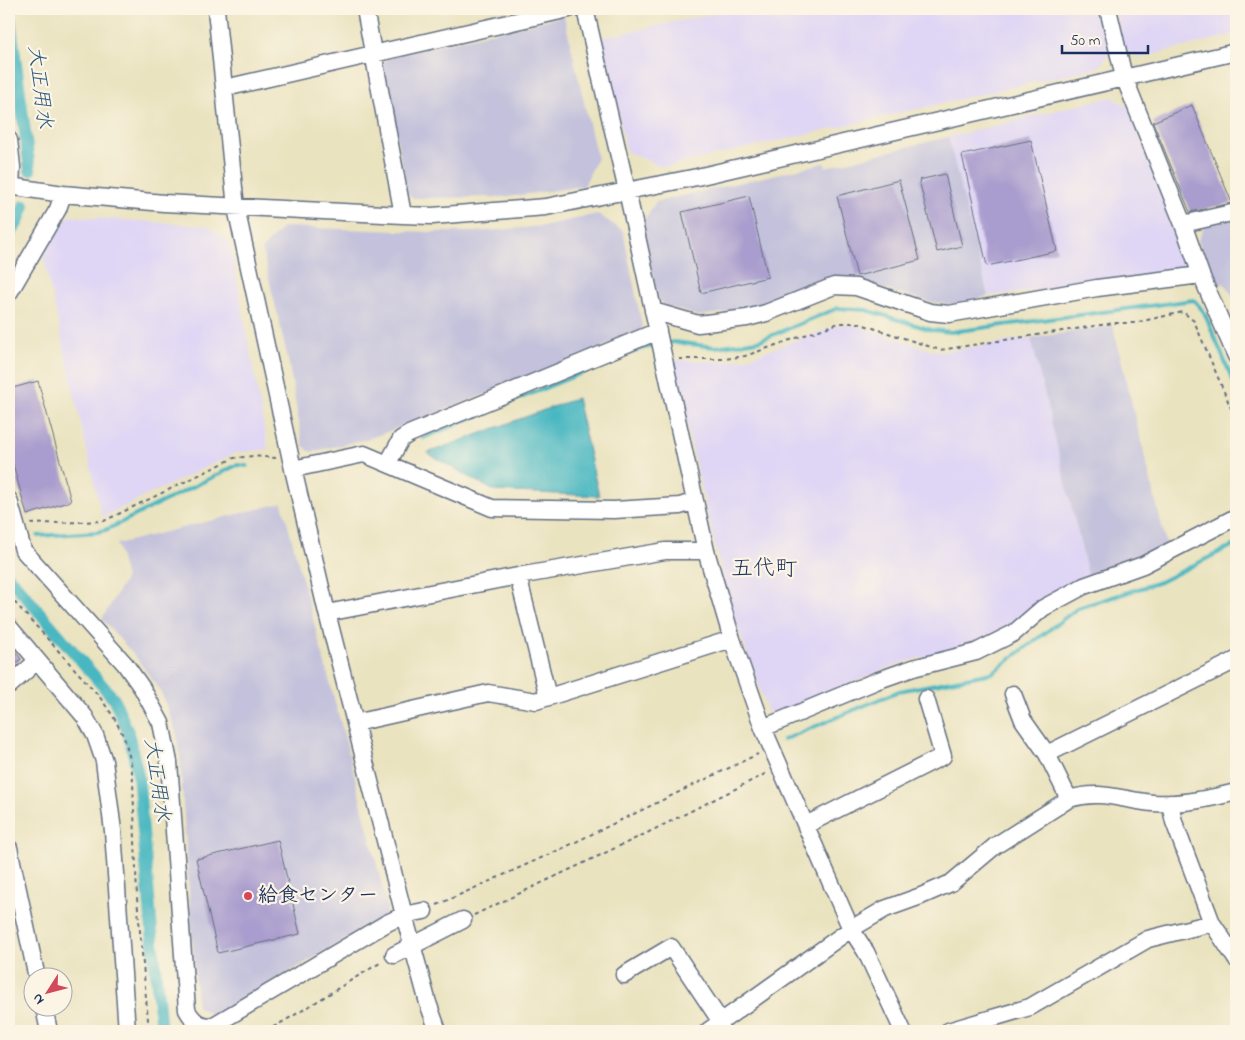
<svg xmlns="http://www.w3.org/2000/svg" width="1245" height="1040" font-family="'Indie Flower','Klee One',sans-serif">
  <style>
    .built { fill: #dfd5f5 }
    .industrial { fill: #c3c1db }
    .water { fill: #48b7c1; stroke: #327390 }
    .lines { fill: none; stroke-linecap: round; stroke-linejoin: round }
    .stream { stroke: #48b7c1; stroke-width: 4 }
    .canal { stroke: #48b7c1; stroke-width: 12 }
    .building { fill: #a99cce }
    .minor-casing { stroke: #636e80; stroke-width: 19 }
    .path { stroke: #636e80; stroke-width: 2; stroke-dasharray: 4 4; stroke-linecap: butt }
    .minor { stroke: #fff; stroke-width: 16 }
    .poi-dot { fill: #d1495b; stroke: #fcf5e5; stroke-width: 2 }
    .labels { text-anchor: middle; dominant-baseline: central; stroke-width: 4.5; stroke-linejoin: round; paint-order: stroke }
    .poi-label { font-size: 20px; font-weight: bold; fill: #1b2f5e; stroke: #fcf5e5; text-anchor: start }
    .water-label { font-size: 21px; font-style: italic; fill: #28587c; stroke: #fcf5e5 }
    .quarter-label { font-size: 22px; fill: #1b2f5e; stroke: #fcf5e5 }
  </style>
  <rect width="100%" height="100%" fill="#fcf5e5"/>
  <filter id="ink" filterUnits="userSpaceOnUse"><feTurbulence type="fractalNoise" baseFrequency=".02" numOctaves="2"/><feDisplacementMap in="SourceGraphic" scale="10" xChannelSelector="R" yChannelSelector="G"/><feConvolveMatrix kernelMatrix="1 2 1 2 8 2 1 2 1" color-interpolation-filters="sRGB"/></filter>
  <filter id="wash" filterUnits="userSpaceOnUse"><feTurbulence type="fractalNoise" baseFrequency=".0096" numOctaves="4" result="noise"/><feDisplacementMap in="SourceGraphic" scale="20" xChannelSelector="R" yChannelSelector="G"/><feGaussianBlur stdDeviation="1.12" result="paint"/><feColorMatrix in="noise" values="0 0 0 0 0 0 0 0 0 0 0 0 0 0 0 0 0 1.4 0 .05"/><feComposite in="paint" operator="in"/></filter>
  <g filter="url(#wash)">
    <rect width="100%" height="100%" fill="#eae3c0"/>
    <!-- built -->
    <path class="built" d="M735,9H1101L1110,50L1100,67L664,167L627,152L601,38Z
      M1115,9H1236V34L1139,58L1123,48Z
      M1112,97L1127,106L1191,264L1187,271L988,296L948,137Z
      M69,216L207,226L230,242L268,449L235,453L102,517L43,255Z
      M849,324L934,351L944,352L1031,338L1088,575L1056,590L1028,608L1014,622L991,634L959,649L911,660L885,669L776,714L768,712L728,600L672,364L676,360L725,362L744,359L840,325Z"/>
    <!-- industrial -->
    <path class="industrial" d="M564,16L597,158L584,186L507,197L412,198L407,193L383,64L388,57Z
      M948,137L988,296L956,305L930,302L844,278L824,281L751,309L698,316L666,306L658,299L641,224L656,202L824,163L826,167Z
      M598,214L623,231L643,330L510,385L368,439L311,452L303,446L288,359L262,249L283,227L428,232H476L543,226Z
      M1236,218V301L1224,283L1220,285L1198,241L1205,225Z
      M1113,326L1167,547L1088,575L1031,338Z
      M282,503L349,754L387,906V911L384,917L213,1016L197,1006L180,758L176,731L160,690L135,656L102,619L126,578L117,544Z"/>
    <!-- water -->
    <path class="water" d="M577,398L599,496L494,491L427,453Z"/>
    <g class="lines">
      <!-- stream -->
      <path class="stream" d="M665,344L674,342L715,347L758,341L838,308L866,310L932,330L951,332L1194,300L1204,312L1236,388
        M423,438L643,348L656,346
        M38,536L98,532L108,529L237,465L247,466
        M783,740L899,691L992,673L1078,608L1160,582L1236,544"/>
      <!-- canal -->
      <path class="canal" d="M9,10L30,170
        M9,236L18,222L24,206
        M9,577L114,699L128,732L138,775L161,1031"/>
    </g>
    <g id="blocks">
      <!-- building -->
      <path class="building" d="M1192,105L1232,203L1190,212L1153,122Z
        M1031,140L1057,251L987,266L962,155Z
        M945,174L962,246L937,252L919,180Z
        M899,180L920,260L857,276L837,196Z
        M749,196L768,277L701,293L682,212Z
        M38,381L71,501L27,515L9,450V389Z
        M9,643L21,659L9,669Z
        M278,840L300,934L218,953L196,859Z"/>
    </g>
  </g>
  <g filter="url(#ink)">
    <use href="#blocks" fill-opacity="0" stroke="#636e80" stroke-width="1"/>
    <g class="lines">
      <defs>
        <path id="minor" d="M216,9L236,208L293,469L327,613L404,915L428,1003L438,1031
          M365,9L403,215
          M585,9L627,191L706,551L732,639L763,728L851,929L866,952L903,1031
          M1108,9L1124,77L1183,224L1201,275L1236,356
          M225,88L569,9
          M9,140L12,167L11,186
          M9,186L63,194L164,203L403,215L432,216L546,207L697,177L1236,52
          M1183,224L1236,212
          M9,293L58,209L63,194
          M653,311L698,324L747,318L766,313L834,286L856,287L930,312L949,314L1097,288L1201,275
          M388,463L401,439L409,434L658,331
          M293,469L364,454L492,508L614,510L680,506L695,501
          M9,500L23,550L125,664L142,688L161,723L169,762L187,1010C193,1021 201,1028 214,1025L387,923L404,915L424,911
          M518,576L548,697
          M327,613L518,576L665,551H706
          M9,627L85,717L95,735L104,761L113,831L127,1031
          M9,686L37,661
          M1013,694L1023,720L1047,754
          M355,723L488,693L536,701L732,639
          M763,728L876,681L913,668L976,652L1014,633L1043,608L1084,586L1143,565L1236,517
          M1069,799L1047,754L1236,660
          M1170,803L1174,822L1212,923L1236,959
          M806,825L943,756L926,699
          M9,848L37,978
          M394,955L463,920
          M624,975L671,947L721,1022
          M44,1008L49,1031
          M708,1031L851,929L885,909L921,896L951,883L995,846L1069,799C1101,789 1121,800 1153,803C1180,805 1209,799 1236,792
          M948,1031L1030,1007L1148,939L1212,923"/>
      </defs>
      <!-- minor casing -->
      <use href="#minor" class="minor-casing"/>
      <!-- path -->
      <path class="path" d="M9,208L11,201
        M679,359H725L745,356L839,323H858L940,350L1114,323H1134L1183,312L1194,321L1236,420
        M31,524L104,521L234,458L253,456L276,458
        M9,596L99,696L113,716L124,737L131,763L133,781L137,898L149,1031
        M437,905L561,849L758,754
        M474,915L647,833L767,773
        M266,1031C306,1010 343,984 382,962"/>
      <!-- minor -->
      <use href="#minor" class="minor"/>
    </g>
  </g>
  <!-- markers -->
  <circle class="poi-dot" cx="248" cy="896" r="5"/>
  <g class="labels">
    <!-- poi labels -->
    <g class="poi-label">
      <text x="258" y="896">給食センター</text>
    </g>
    <!-- water labels -->
    <g class="water-label">
      <text transform="translate(39 87) rotate(83)">大正用水</text>
      <text transform="translate(156 780) rotate(82)">大正用水</text>
    </g>
    <!-- quarter labels -->
    <g class="quarter-label">
      <text x="764" y="570">五代町</text>
    </g>
  </g>
  <!-- margin -->
  <rect width="1245" height="1040" fill="none" stroke="#fcf5e5" stroke-width="30"/>
  <!-- north arrow -->
  <g transform="translate(48 992) rotate(234)"><circle r="24" fill="#fcf5e5" stroke="#a2a6af"/>
  <path d="M0-4L9 19L0 12L-9 19Z" fill="#d1495b"/>
  <text y="-8" font-size="14" font-weight="bold" text-anchor="middle" fill="#1b2f5e">N</text>
  </g>
  <!-- scale -->
  <path d="M1062 45v8h86v-8" fill="none" stroke="#1b2f5e" stroke-width="2.5"/>
  <text x="1070" y="45" font-size="15" fill="#1b2f5e" stroke="#fcf5e5" stroke-width="4" paint-order="stroke">50 m</text>
</svg>
